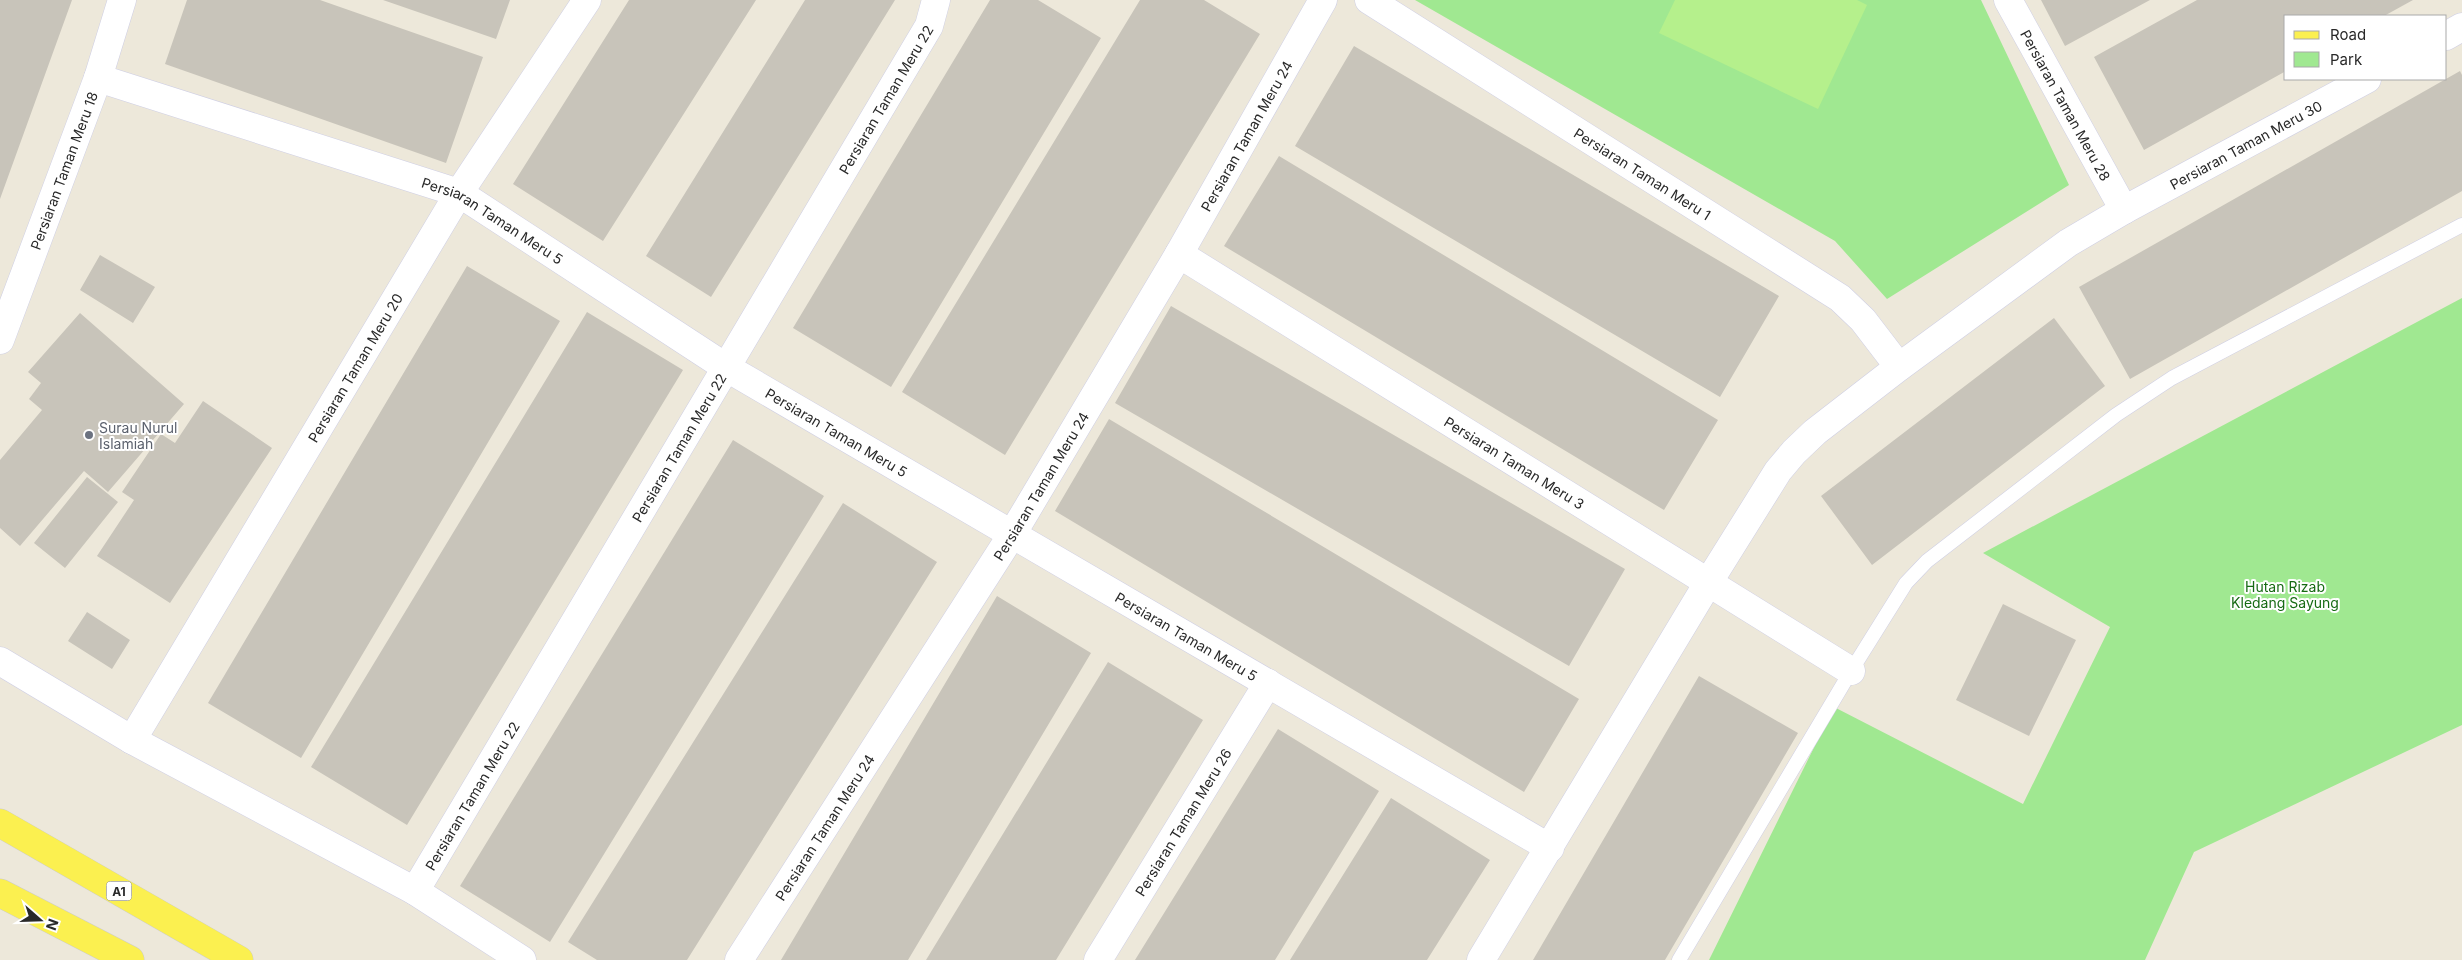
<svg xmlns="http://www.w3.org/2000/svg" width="2462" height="960" font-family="Inter,sans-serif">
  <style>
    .green { fill: #a0e891 }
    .pitch { fill: #b5f08c }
    .building { fill: #c8c4ba }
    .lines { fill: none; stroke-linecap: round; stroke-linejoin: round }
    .lane-casing { stroke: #cfcfe4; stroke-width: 15 }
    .street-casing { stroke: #cfcfe4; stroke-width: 29 }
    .primary-casing { stroke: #ccc; stroke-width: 29 }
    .lane { stroke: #fff; stroke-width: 14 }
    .street { stroke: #fff; stroke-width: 28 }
    .primary { stroke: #fbf050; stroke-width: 28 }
    .worship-dot { fill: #6b7280; stroke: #fff; stroke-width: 2 }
    .labels { text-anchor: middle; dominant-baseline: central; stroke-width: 4; stroke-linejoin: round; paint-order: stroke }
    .shield { fill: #fff; stroke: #696969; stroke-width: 1 }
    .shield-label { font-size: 12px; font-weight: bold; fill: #292929 }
    .street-label { font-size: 14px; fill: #292929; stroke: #fff }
    .worship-label { font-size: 14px; fill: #5b616d; stroke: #fff; text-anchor: start }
    .park-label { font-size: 14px; fill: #176b14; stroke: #fff }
  </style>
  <rect width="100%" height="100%" fill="#ede8da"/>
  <!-- green -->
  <path class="green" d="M1415,0H1981L2069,185L1887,299L1835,241Z
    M2462,298V725L2194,852L2145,960H1709L1834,707L2023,804L2110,627L1983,553Z"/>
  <!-- pitch -->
  <path class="pitch" d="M1675,0H1857L1867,5L1818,109L1659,33Z"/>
  <!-- building -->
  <path class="building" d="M0,0H72L0,199Z
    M187,0H320L483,57L446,163L165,64Z
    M383,0H510L496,39Z
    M629,0H756L603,241L513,184Z
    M805,0H895L711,297L646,256Z
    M990,0H1038L1101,38L891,387L793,328Z
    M1140,0H1204L1260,34L1005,455L902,392Z
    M2041,0H2150L2065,46Z
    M2197,0H2413L2384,16H2286V71L2144,150L2094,57Z
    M1354,46L1779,296L1720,397L1295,146Z
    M2460,71L2462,75V191L2130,379L2079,287Z
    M1279,156L1718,420L1664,510L1224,246Z
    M100,255L155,287L133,323L80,290Z
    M467,266L560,321L301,758L208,703Z
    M1171,306L1625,569L1569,666L1115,403Z
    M587,312L683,370L407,825L311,767Z
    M80,313L184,404L108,492L84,471L20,546L0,528V460L42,410L29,399L41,383L28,372Z
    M2054,318L2105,386L1872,565L1821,496Z
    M203,401L272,448L170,603L97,556L134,500L122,492L161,434L175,443Z
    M1109,419L1579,699L1524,792L1055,511Z
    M733,440L824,496L550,942L460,886Z
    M87,477L118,502L65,568L34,543Z
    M843,503L937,562L687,960H597L568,942Z
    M997,596L1091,653L908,960H781Z
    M2003,604L2076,640L2029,736L1956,700Z
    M87,612L130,640L112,669L68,641Z
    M1108,662L1203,720L1056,960H926Z
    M1699,676L1798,733L1665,960H1533Z
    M1278,729L1379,791L1275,960H1135Z
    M1391,798L1490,860L1427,960H1290Z"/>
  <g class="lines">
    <defs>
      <path id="lane" d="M1679,960L1851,671L1906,583L1927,561L2116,415L2172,378L2462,225"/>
      <g id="street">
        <path id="s1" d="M1369,0L1840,298L1863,320L1899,367"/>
        <path id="s2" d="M2008,0L2124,210"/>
        <path d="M2446,36L2462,27"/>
        <path id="s3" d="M98,78L459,193L727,368L1550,848"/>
        <path id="s4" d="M1179,254L1851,671"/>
        <path id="s5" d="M0,340L98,78L122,0"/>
        <path d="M0,661L132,740L415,891L522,960"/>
        <path id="s6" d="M132,740L459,193L587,0"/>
        <path id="s7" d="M415,891L929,26L936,0"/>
        <path id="s8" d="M739,960L1011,536L1179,254L1323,0"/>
        <path id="s9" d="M1098,960L1268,683"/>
        <path id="s10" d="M1481,960L1708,583L1778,471L1794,452L1815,432L1899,367L2068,243L2124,210L2367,79"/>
      </g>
      <path id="primary" d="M0,823L239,960
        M0,893L130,960"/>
    </defs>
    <!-- lane casing -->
    <use href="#lane" class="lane-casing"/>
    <!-- street casing -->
    <use href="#street" class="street-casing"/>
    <!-- primary casing -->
    <use href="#primary" class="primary-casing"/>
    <!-- lane -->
    <use href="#lane" class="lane"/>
    <!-- street -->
    <use href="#street" class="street"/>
    <!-- primary -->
    <use href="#primary" class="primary"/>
  </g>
  <!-- markers -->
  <circle class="worship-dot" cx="89" cy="435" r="5"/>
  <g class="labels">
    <!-- shield labels -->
    <rect class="shield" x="106.5" y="881.5" width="25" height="19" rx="4"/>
    <g class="shield-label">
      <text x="119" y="891">A1</text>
    </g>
    <!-- street labels -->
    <g class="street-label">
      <text stroke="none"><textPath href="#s7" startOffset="921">Persiaran Taman Meru 22</textPath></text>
      <text stroke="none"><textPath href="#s2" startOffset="120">Persiaran Taman Meru 28</textPath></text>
      <text stroke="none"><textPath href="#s8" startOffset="968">Persiaran Taman Meru 24</textPath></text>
      <text stroke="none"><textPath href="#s10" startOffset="1145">Persiaran Taman Meru 30</textPath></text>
      <text stroke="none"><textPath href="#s5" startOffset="181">Persiaran Taman Meru 18</textPath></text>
      <text stroke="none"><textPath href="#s1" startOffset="324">Persiaran Taman Meru 1</textPath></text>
      <text stroke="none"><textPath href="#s3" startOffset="421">Persiaran Taman Meru 5</textPath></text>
      <text stroke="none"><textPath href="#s6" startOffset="434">Persiaran Taman Meru 20</textPath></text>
      <text stroke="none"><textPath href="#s3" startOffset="826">Persiaran Taman Meru 5</textPath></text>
      <text stroke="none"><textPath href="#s7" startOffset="516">Persiaran Taman Meru 22</textPath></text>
      <text stroke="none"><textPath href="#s4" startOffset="395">Persiaran Taman Meru 3</textPath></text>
      <text stroke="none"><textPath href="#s8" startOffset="562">Persiaran Taman Meru 24</textPath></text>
      <text stroke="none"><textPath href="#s3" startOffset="1231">Persiaran Taman Meru 5</textPath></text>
      <text stroke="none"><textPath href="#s7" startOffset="111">Persiaran Taman Meru 22</textPath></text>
      <text stroke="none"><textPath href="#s9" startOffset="162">Persiaran Taman Meru 26</textPath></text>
      <text stroke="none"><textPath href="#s8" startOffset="158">Persiaran Taman Meru 24</textPath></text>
    </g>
    <!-- worship labels -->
    <g class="worship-label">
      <text x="99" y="427">Surau Nurul<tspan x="99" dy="16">Islamiah</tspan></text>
    </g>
    <!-- park labels -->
    <g class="park-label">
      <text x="2285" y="586">Hutan Rizab<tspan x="2285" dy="16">Kledang Sayung</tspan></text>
    </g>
  </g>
  <!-- legend -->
  <rect x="2284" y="15" width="162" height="65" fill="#ffffff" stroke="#a9a9a9"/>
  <rect x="2294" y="31" width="25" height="8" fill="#fbf050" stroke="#a9a9a9"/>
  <text x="2330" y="40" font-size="15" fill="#292929">Road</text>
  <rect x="2294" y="52" width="25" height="15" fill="#a0e891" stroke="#a9a9a9"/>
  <text x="2330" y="65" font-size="15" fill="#292929">Park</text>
  <!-- north arrow -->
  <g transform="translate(40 920) rotate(110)" stroke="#ffffff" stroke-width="4" paint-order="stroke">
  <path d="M0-4L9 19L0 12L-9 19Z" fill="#292929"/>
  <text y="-8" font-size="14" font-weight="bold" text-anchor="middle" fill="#292929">N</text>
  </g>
</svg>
